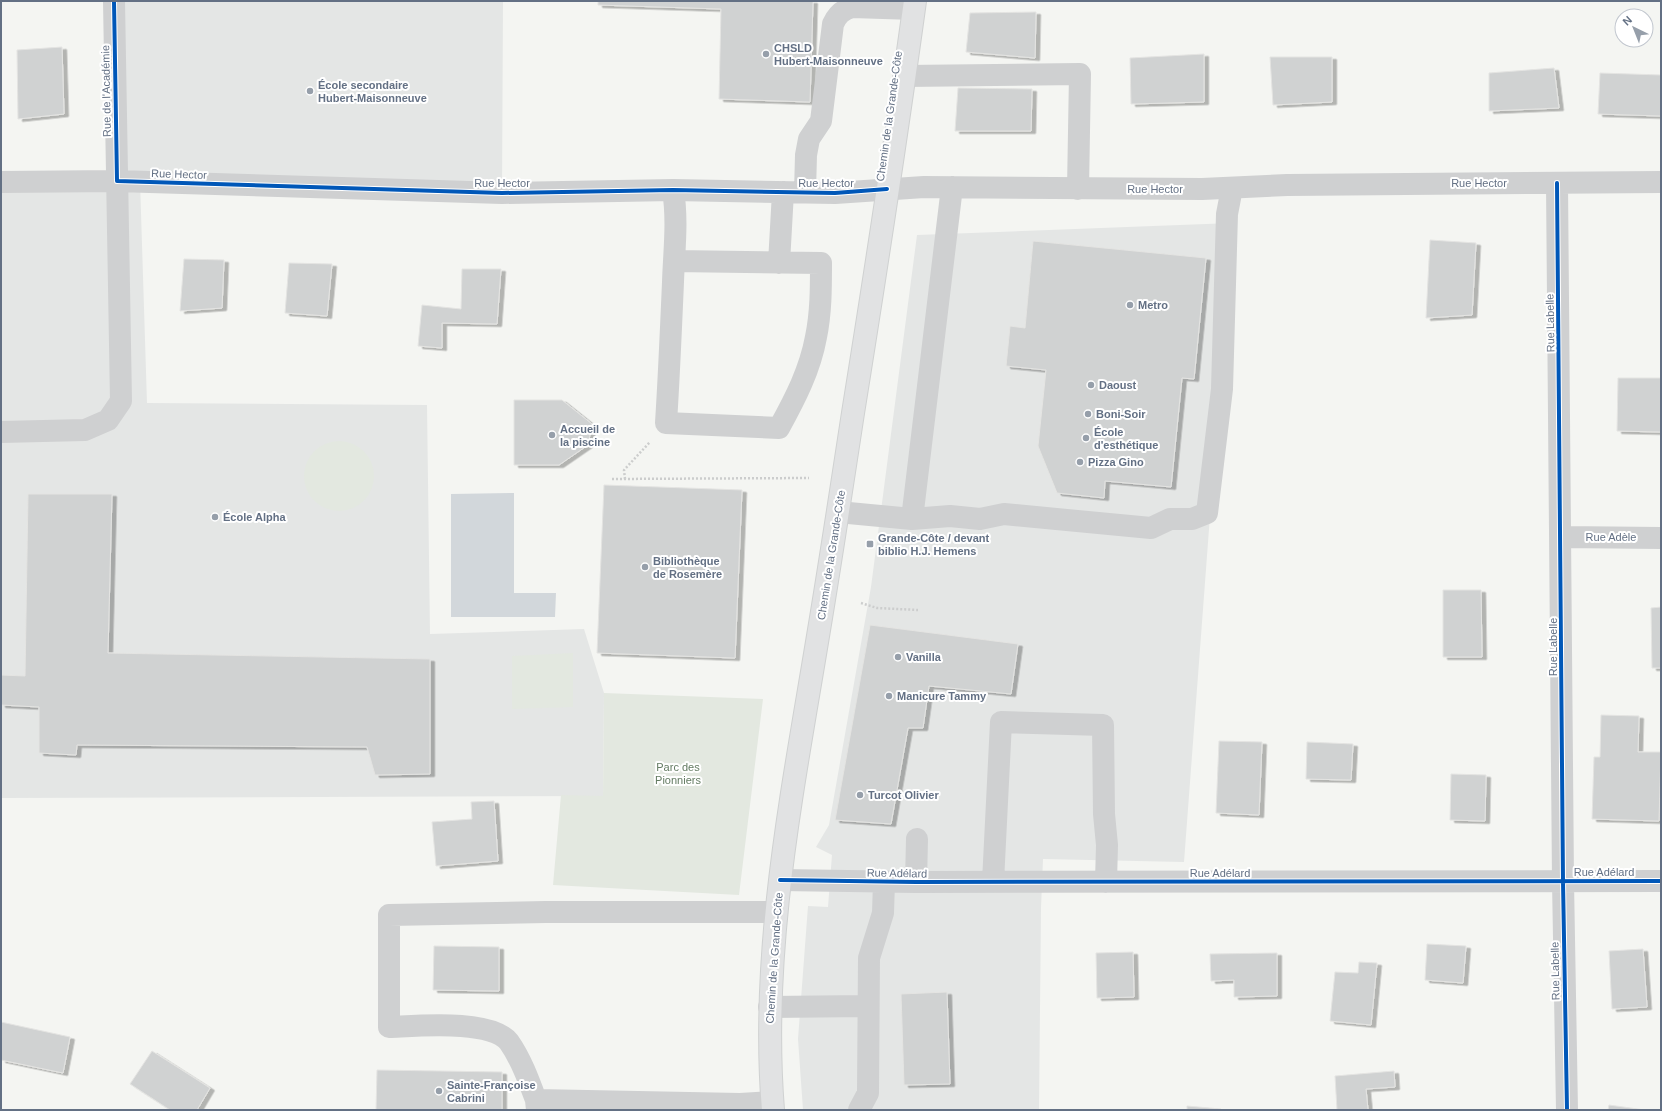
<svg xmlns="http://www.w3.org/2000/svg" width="1662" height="1111" font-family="Arial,sans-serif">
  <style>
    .built { fill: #e4e6e5 }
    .green { fill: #e3e8e0 }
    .water { fill: #d2d7db }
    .building { fill: #d0d2d2; stroke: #e4e4e2; filter: url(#shadow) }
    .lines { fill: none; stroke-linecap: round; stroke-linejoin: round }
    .major-casing { stroke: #cfd1d1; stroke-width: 24 }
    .path { stroke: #cccdcd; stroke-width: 2.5; stroke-dasharray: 2 2; stroke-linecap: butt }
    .minor { stroke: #cfd0d1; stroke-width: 22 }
    .major { stroke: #e1e2e3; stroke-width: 22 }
    .cycleway-casing { stroke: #fff; stroke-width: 6 }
    .cycleway { stroke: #0057b8; stroke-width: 4 }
    .poi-dot { fill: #969faa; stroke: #fff; stroke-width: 1.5 }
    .labels { text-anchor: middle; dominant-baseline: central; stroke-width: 4; stroke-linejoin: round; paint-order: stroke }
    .poi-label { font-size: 11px; font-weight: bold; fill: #637084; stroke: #fff; text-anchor: start }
    .street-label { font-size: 11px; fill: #637084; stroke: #fff }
    .park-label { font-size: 11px; fill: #637b62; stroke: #fff }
  </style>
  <defs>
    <filter id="shadow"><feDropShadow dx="4.5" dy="2.5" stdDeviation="0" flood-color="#0004"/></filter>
  </defs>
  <rect width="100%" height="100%" fill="#f4f5f2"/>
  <!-- built -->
  <path class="built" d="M119,1H503L502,193L140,181L147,403L427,405L430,634L584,629L604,693L603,796L1,798V182L117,181Z
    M1232,223L1184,862L1043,859L1041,908L1039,1110H803L798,1039L808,906L828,907L832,855L816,847L829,825L871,587L917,235Z"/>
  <!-- green -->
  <path class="green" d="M304 476a35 35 0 1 1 70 0a35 35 0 1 1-70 0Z
    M573,653V707L512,709V656Z
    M604,693L763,699L739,895L553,885L561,795L603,796Z"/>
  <!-- water -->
  <path class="water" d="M514,493V593H556L555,617H451V494Z"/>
  <!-- building -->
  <path class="building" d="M598,1H813L810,102L719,99L721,9L598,5Z
    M1036,12L1035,58L966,52L970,13Z
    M62,47L64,114L18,119L17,50Z
    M1204,54V102L1131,104L1130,58Z
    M1270,57H1332V102L1273,105Z
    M1554,68L1559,108L1489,111V73Z
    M1600,73L1661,75V116L1598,114Z
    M958,88L1032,89L1031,131H955Z
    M1430,240L1476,243L1472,315L1426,318Z
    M1033,241L1206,258L1194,379L1182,378L1171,487L1105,481L1104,498L1057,493L1038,446L1046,370L1006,366L1010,326L1025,328Z
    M184,259L224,260L222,308L180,311Z
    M289,263L332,264L327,316L285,313Z
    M462,269H501L497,324L442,323V348L418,346L422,305L461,309Z
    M1618,378H1661V432L1617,431Z
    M514,400H562L592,424L588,445L559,465H514Z
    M604,485L742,490L735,658L597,653Z
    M28,494H112L108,653L430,659V774L375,775L367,747L77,745L76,755L39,753V707L1,705V675L25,676Z
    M1443,590H1481L1482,657H1443Z
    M1661,607V668H1652L1651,608Z
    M870,625L1018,644L1011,694L929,686L923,728H908L891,824L835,820Z
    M1601,715L1639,716L1638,752H1661L1659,821L1592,819L1594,757H1600Z
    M1219,741L1262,742L1259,815L1216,813Z
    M1307,742L1353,744L1351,780L1306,779Z
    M1451,774L1486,775L1485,821L1450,820Z
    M494,801L498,861L436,866L432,822L472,819L471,802Z
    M1427,944L1466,946L1463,983L1425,980Z
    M434,946L499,947V991L433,990Z
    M1643,949L1647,1007L1612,1009L1609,951Z
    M1133,952L1134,997L1097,998L1096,953Z
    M1277,953V996L1234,997V980L1211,981L1210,954Z
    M1359,962L1377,963L1371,1025L1330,1021L1335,972L1358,973Z
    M947,992L950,1084L904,1085L901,994Z
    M1,1022L70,1037L63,1073L1,1060Z
    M152,1051L210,1088L197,1110H170L130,1084Z
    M377,1070L502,1072V1110H376Z
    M1394,1071L1395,1087L1366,1089L1368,1110H1337L1335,1076Z
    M1609,1105L1645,1110H1608Z
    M1187,1106L1221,1109V1110H1187Z"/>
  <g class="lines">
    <defs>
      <path id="major" d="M773,1110C760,948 793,789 819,630C831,558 842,485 853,413C875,276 896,139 915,1"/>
    </defs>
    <!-- major casing -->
    <use href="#major" class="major-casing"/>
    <!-- path -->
    <path class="path" d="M612,479L809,478
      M625,479L624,470L650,442
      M861,603L877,608L918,610"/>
    <!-- minor -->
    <path class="minor" d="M904,76L1080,74L1078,189
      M1,182L117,181L502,193L673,190L835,193L924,187L1202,189L1287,185L1661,182
      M1557,183L1563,881L1567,1110
      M673,190C678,221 674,251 673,282C671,329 669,376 666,423L779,428C795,399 810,370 816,337C821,313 821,288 821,263L674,261
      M805,192L806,155L809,139L821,121L833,24C837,15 842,10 852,7L914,9
      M779,263L783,192
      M1,432L85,430L108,420L121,401L114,1
      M838,512L912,519L952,187
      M912,519L950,516L980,519L1004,514L1151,528L1170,519H1192L1207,513L1222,389L1227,214L1232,188
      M1561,537L1661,538
      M780,880L916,882L1661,881
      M916,882L917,839
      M993,882L1001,722L1103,725L1104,814L1107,845L1106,882
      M769,1007L868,1006
      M536,1100C529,1081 521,1059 509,1042C491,1019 417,1026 389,1027V915L546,912H776
      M537,1110L536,1100L740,1104L772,1102
      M859,1110L868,1093L869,958L883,913L884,882"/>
    <!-- major -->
    <use href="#major" class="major"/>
    <defs>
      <path id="cycleway" d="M114,1L117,181L502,193L673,190L835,193L887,189
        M1557,183L1563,881L1567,1110
        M780,880L916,882L1661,881"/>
    </defs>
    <!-- cycleway casing -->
    <use href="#cycleway" class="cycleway-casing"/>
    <!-- cycleway -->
    <use href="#cycleway" class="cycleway"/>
  </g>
  <!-- markers -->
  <g class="poi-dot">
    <circle cx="766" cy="54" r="4"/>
    <circle cx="310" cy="91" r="4"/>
    <circle cx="1130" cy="305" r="4"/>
    <circle cx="1091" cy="385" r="4"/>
    <circle cx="1088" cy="414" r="4"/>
    <circle cx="552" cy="435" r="4"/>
    <circle cx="1086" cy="438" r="4"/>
    <circle cx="1080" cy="462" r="4"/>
    <circle cx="215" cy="517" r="4"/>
    <rect x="866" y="540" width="8" height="8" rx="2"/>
    <circle cx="645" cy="567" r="4"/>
    <circle cx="898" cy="657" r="4"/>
    <circle cx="889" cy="696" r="4"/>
    <circle cx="860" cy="795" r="4"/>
    <circle cx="439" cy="1091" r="4"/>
  </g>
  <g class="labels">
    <!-- poi labels -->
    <g class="poi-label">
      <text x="774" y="48">CHSLD<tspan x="774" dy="13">Hubert-Maisonneuve</tspan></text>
      <text x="318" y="85">École secondaire<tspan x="318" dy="13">Hubert-Maisonneuve</tspan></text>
      <text x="1138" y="305">Metro</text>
      <text x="1099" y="385">Daoust</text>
      <text x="1096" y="414">Boni-Soir</text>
      <text x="560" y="429">Accueil de<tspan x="560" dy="13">la piscine</tspan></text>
      <text x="1094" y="432">École<tspan x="1094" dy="13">d'esthétique</tspan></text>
      <text x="1088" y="462">Pizza Gino</text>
      <text x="223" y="517">École Alpha</text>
      <text x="878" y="538">Grande-Côte / devant<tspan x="878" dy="13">biblio H.J. Hemens</tspan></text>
      <text x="653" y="561">Bibliothèque<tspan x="653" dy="13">de Rosemère</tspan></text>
      <text x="906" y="657">Vanilla</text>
      <text x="897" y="696">Manicure Tammy</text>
      <text x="868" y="795">Turcot Olivier</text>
      <text x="447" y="1085">Sainte-Françoise<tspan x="447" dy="13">Cabrini</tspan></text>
    </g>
    <!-- street labels -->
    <g class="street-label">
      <text transform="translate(106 91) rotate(-91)">Rue de l'Académie</text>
      <text transform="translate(889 116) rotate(-82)">Chemin de la Grande-Côte</text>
      <text transform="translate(179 174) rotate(2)">Rue Hector</text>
      <text x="502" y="183">Rue Hector</text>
      <text x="826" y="183">Rue Hector</text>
      <text x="1479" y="183">Rue Hector</text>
      <text x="1155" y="189">Rue Hector</text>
      <text transform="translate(1550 323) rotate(-91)">Rue Labelle</text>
      <text x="1611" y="537">Rue Adèle</text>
      <text transform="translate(831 555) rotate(-81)">Chemin de la Grande-Côte</text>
      <text transform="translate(1553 647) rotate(-90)">Rue Labelle</text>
      <text x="1604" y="872">Rue Adélard</text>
      <text transform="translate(897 873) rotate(1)">Rue Adélard</text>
      <text x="1220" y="873">Rue Adélard</text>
      <text transform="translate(774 958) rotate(-86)">Chemin de la Grande-Côte</text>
      <text transform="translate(1555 971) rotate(-91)">Rue Labelle</text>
    </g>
    <!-- park labels -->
    <g class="park-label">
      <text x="678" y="767">Parc des<tspan x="678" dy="13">Pionniers</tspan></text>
    </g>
  </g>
  <!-- border -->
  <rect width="1662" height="1111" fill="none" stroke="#637084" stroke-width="4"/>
  <!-- north arrow -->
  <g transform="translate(1634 28) rotate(317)"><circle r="19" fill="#ffffff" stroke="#c1c6ce"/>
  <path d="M0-3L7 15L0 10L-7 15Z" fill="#969faa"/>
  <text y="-6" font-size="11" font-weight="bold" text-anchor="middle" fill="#637084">N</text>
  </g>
</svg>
